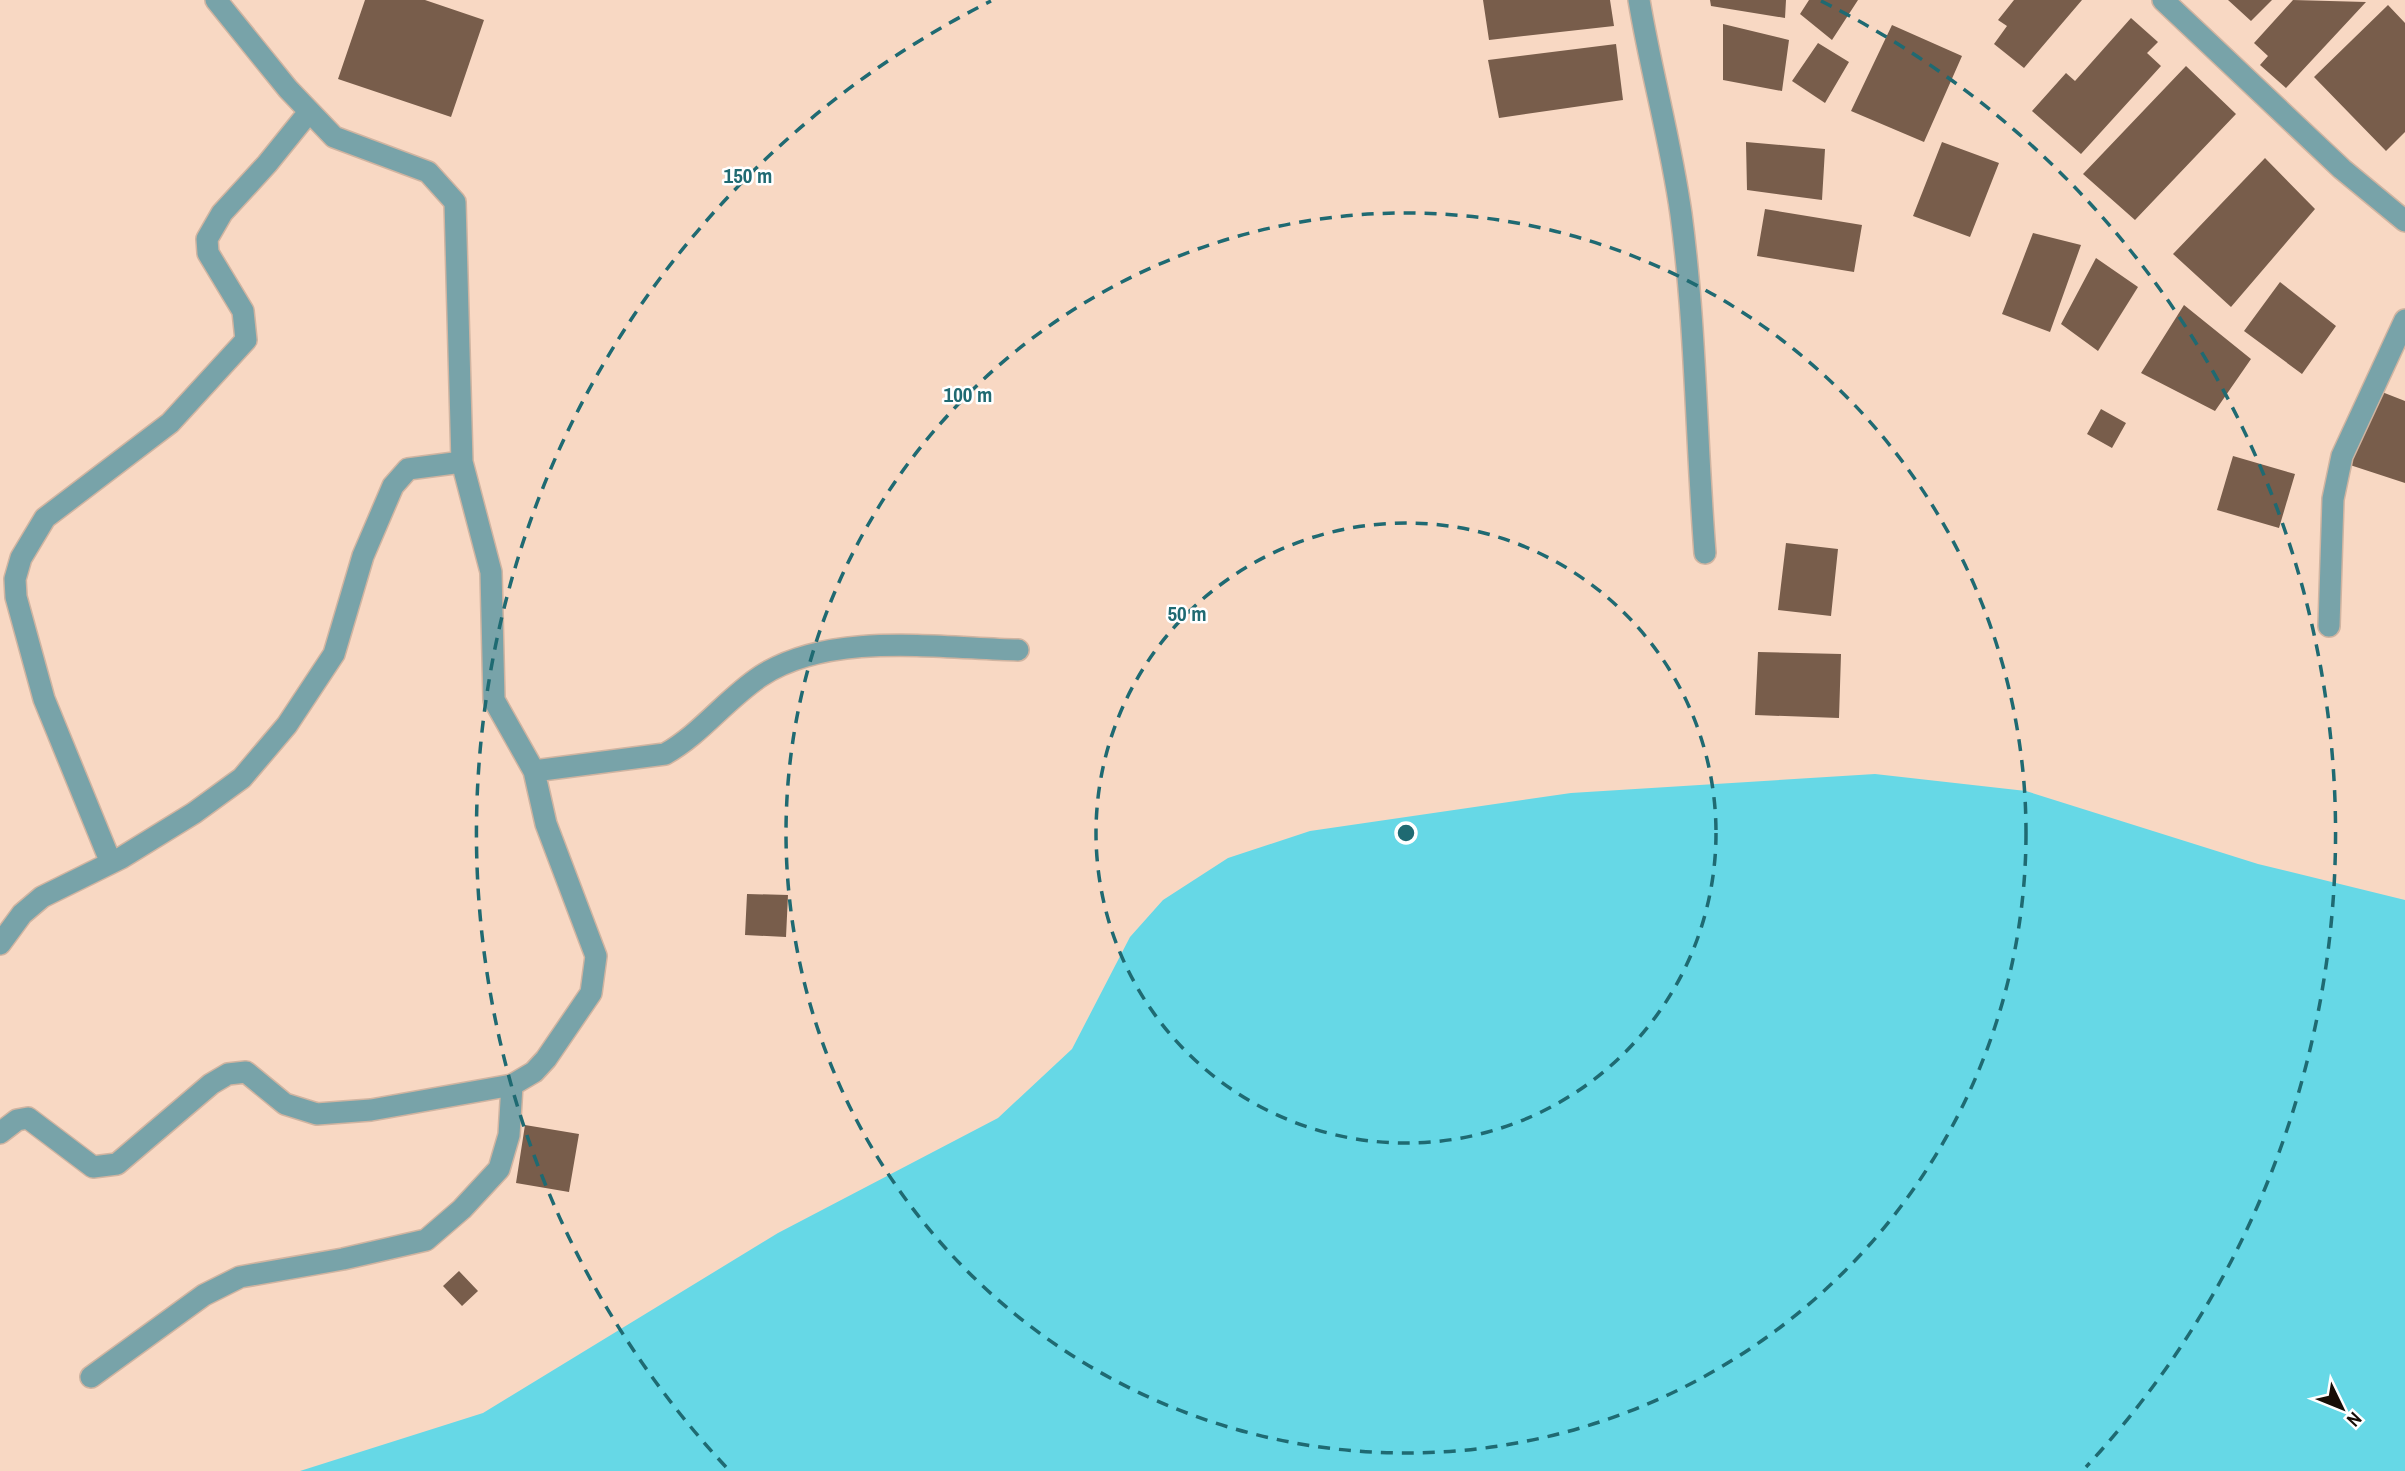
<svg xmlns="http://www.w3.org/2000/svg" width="2405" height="1471" font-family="'Archivo Narrow',sans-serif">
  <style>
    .water { fill: #66d8e6 }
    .building { fill: #785d4b }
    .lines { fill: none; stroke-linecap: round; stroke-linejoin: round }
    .minor-casing { stroke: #d0b4a1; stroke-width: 24 }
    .minor { stroke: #78a3a9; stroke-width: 21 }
    .ring { fill: none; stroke: #1f6a72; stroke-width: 3.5; stroke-dasharray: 12 9 }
    .centre { fill: #1f6a72; stroke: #fff; stroke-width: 3.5 }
    .ring-label { font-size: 21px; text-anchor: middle; font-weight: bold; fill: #1f6a72; stroke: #fff; stroke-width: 5; stroke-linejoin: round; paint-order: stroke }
  </style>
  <rect width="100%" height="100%" fill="#f8d8c3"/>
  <!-- water -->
  <path class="water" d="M1875,774L2026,791L2258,864L2405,900V1471H300L483,1413L778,1233L998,1118L1072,1049L1130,937L1163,900L1228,858L1310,831L1571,793Z"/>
  <!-- building -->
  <path class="building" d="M365,0H425L484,20L451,117L338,79Z
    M1483,0H1610L1614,26L1489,40Z
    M1710,0H1786L1785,18L1711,6Z
    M1809,0H1858L1832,40L1800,14Z
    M2014,0H2082L2024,68L1994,44L2007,26L1998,20Z
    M2228,0H2272L2251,21Z
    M2293,0L2366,2L2286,88L2260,65L2268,56L2254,43Z
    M2388,5L2405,23V132L2386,151L2314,77Z
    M2131,18L2158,42L2147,53L2161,66L2081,154L2032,111L2066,73L2075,81Z
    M1723,24L1789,40L1782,91L1723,80Z
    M1892,25L1962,56L1924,142L1851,111Z
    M1818,43L1849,62L1825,103L1792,81Z
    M1616,44L1623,100L1499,118L1488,60Z
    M2186,66L2236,114L2135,220L2083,174Z
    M1746,142L1825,149L1822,200L1747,190Z
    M1942,142L1999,163L1970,237L1913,216Z
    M2265,158L2315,209L2231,307L2173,254Z
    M1765,209L1862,225L1854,272L1757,256Z
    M2033,233L2081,245L2050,332L2002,314Z
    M2096,258L2138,287L2098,351L2061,324Z
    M2280,282L2336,326L2302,374L2244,331Z
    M2184,305L2251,359L2215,411L2141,373Z
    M2382,392L2405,401V483L2350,465Z
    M2101,409L2126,423L2112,448L2087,434Z
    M2233,456L2295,474L2279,528L2217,510Z
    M1786,543L1838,549L1831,616L1778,610Z
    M1758,652L1841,654L1839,718L1755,715Z
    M747,894L788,895L786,937L745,935Z
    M525,1125L579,1134L569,1192L516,1183Z
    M459,1271L478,1291L462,1306L443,1286Z"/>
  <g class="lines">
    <defs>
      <path id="minor" d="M1639,0C1651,72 1671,142 1681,214C1696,326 1696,440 1705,553
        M2163,0L2342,169L2405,221
        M2329,626L2333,499L2342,456L2405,320
        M534,771L665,754C701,734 726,699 761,676C830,631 939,648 1018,650
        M111,863L44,699L16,597L15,579L21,558L45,518L170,423L246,340L243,311L208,253L207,239L222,213L267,164L309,112
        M0,944L22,914L42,897L121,858L194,813L242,778L287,725L334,654L363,556L393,486L408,469L462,462
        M0,1133L17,1120L28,1118L93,1167L117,1164L211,1084L228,1074L246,1072L285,1104L317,1114L371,1110L512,1085L534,1072L546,1059L591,993L596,956L546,824L534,771L494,700L491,572L462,462L455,202L428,172L334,137L288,89L216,0
        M91,1377L204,1295L240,1277L343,1259L426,1240L462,1209L499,1169L509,1135L512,1085"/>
    </defs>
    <!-- minor casing -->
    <use href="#minor" class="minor-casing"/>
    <!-- minor -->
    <use href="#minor" class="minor"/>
  </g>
  <!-- distance rings -->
  <g class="ring">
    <circle cx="1406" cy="833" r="310"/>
    <circle cx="1406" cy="833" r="620"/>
    <path d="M726 1467A930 930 0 0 1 991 1M1821 1A930 930 0 0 1 2086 1467"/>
  </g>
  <circle cx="1406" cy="833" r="10" class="centre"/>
  <g class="ring-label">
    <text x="748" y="183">150 m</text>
    <text x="968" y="402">100 m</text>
    <text x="1187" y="621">50 m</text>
  </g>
  <!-- north arrow -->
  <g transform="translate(2342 1408) rotate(133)" stroke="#ffffff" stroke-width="5" paint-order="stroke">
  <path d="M0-5L12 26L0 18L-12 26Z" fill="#180e07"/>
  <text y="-10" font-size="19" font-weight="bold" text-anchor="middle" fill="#180e07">N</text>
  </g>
</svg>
